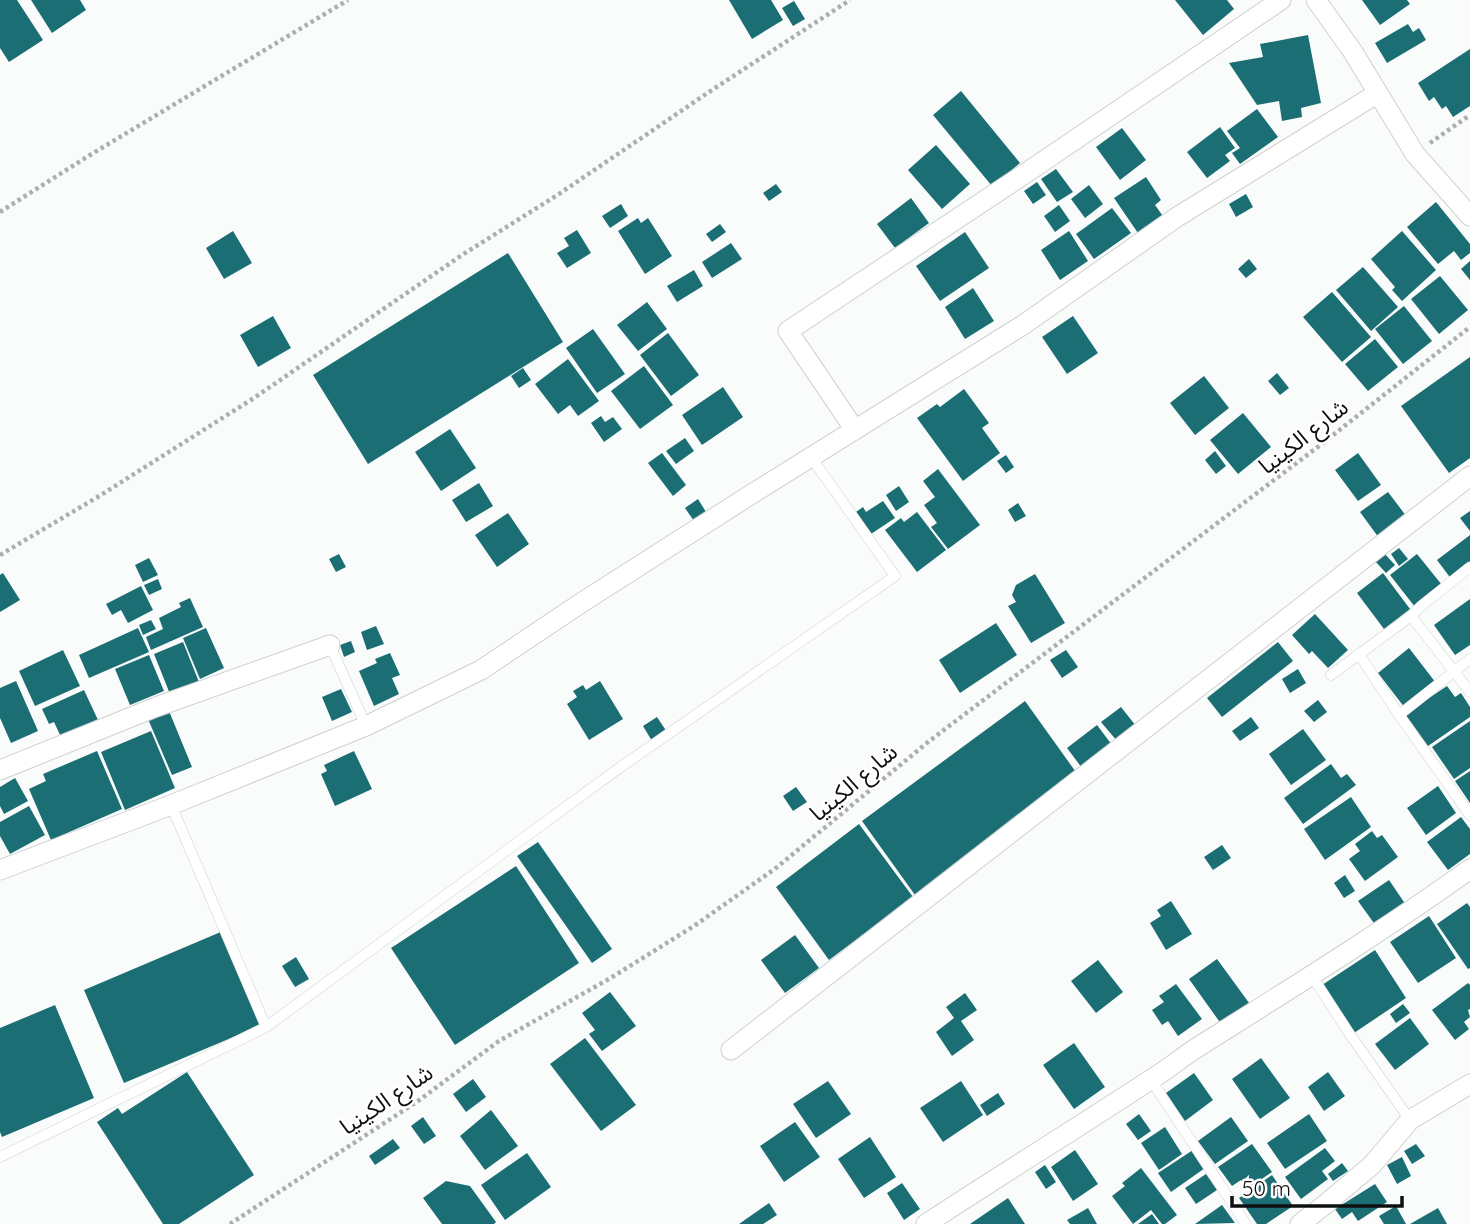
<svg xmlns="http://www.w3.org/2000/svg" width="1470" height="1224" font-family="Quicksand,'Noto Sans Arabic',sans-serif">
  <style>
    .building { fill: #1b6e74 }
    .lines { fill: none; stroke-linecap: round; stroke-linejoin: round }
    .lane-casing { stroke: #ced1d0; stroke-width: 11 }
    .street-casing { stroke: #ced1d0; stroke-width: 21 }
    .path { stroke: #acafae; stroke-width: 4.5; stroke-dasharray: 3.5 3.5; stroke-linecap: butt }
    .lane { stroke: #fff; stroke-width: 10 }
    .street { stroke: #fff; stroke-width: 19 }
    .labels { text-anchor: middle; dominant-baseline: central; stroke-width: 5; stroke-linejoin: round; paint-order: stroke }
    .street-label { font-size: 23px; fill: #0e100f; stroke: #fff }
  </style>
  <rect width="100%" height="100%" fill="#f9fcfb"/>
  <!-- building -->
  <path class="building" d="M0,0H17L43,40L9,62L0,48Z
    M31,0H80L86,10L52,33Z
    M729,0H771L783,20L752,39Z
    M1175,0H1227L1234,9L1203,35Z
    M1362,0H1407L1410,4L1380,25Z
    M794,1L805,19L793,26L782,8Z
    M1408,24L1413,32L1419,28L1426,40L1387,63L1375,43Z
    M1308,35L1321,103L1301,108L1302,117L1282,121L1279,101L1257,105L1229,63L1263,57L1260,44Z
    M1470,49V106L1453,117L1446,106L1442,109L1434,97L1429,101L1418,83Z
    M961,91L1020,163L992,186L933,115Z
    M1257,109L1278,137L1240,164L1232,153L1240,148L1227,131Z
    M1220,127L1235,148L1225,155L1230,161L1207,178L1187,152Z
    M1122,128L1146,160L1120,180L1096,147Z
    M936,145L970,184L942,209L908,170Z
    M1056,169L1073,192L1057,202L1041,179Z
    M1146,177L1161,200L1155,205L1165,219L1140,236L1114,198Z
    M1037,182L1046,195L1033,204L1024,191Z
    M776,184L782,192L769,201L763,193Z
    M1089,185L1103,204L1085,218L1071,199Z
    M1246,194L1253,207L1236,217L1229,204Z
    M911,198L929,223L895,248L877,224Z
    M1436,202L1470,244V253L1461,260L1454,251L1438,264L1407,227Z
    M621,204L628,216L610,228L602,216Z
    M1059,205L1070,221L1055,232L1044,216Z
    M1112,208L1131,233L1094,259L1076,234Z
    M638,218L641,223L648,218L672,256L645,274L618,231Z
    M720,224L726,232L712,242L706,234Z
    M577,230L591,253L567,268L557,253L569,246L564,238Z
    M233,231L252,263L224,279L206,248Z
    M1069,231L1088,261L1060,280L1041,250Z
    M1402,231L1436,270L1402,301L1392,290L1395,287L1371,259Z
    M965,232L989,268L940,301L916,266Z
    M731,243L742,259L712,278L702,262Z
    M508,253L563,342L368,464L313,375Z
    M1249,259L1257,269L1246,278L1238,269Z
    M1470,261V280L1461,269Z
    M1363,267L1398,307L1371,331L1336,290Z
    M694,270L703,286L677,302L667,286Z
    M1440,276L1468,310L1439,334L1411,299Z
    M973,288L994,321L965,339L945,307Z
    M1332,292L1371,337L1342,362L1303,317Z
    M647,302L667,329L638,351L617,325Z
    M1404,306L1432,341L1403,364L1375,329Z
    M273,316L291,348L258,367L240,335Z
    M1073,316L1098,353L1067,374L1042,337Z
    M593,329L625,374L597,393L566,348Z
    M668,333L699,375L671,396L640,355Z
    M1375,339L1398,367L1368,391L1345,364Z
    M1470,357V458L1449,473L1401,406Z
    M568,359L599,401L578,416L570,405L558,414L535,384Z
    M644,366L673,405L640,429L611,391Z
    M523,368L531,380L519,388L511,376Z
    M1277,373L1289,388L1280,395L1268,381Z
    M1204,376L1229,408L1195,435L1170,403Z
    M723,387L743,417L702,445L682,415Z
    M964,389L989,423L982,428L1000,453L963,481L917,418L937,404L940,407Z
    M1243,413L1271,447L1238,474L1210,440Z
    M601,416L605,422L613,417L622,429L604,442L591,423Z
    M450,429L476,468L441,491L415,452Z
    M685,438L694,451L676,464L666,451Z
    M1215,451L1226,466L1216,474L1205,460Z
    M662,453L686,485L673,496L648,463Z
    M1358,453L1381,485L1358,501L1335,470Z
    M1006,455L1014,467L1006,473L997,461Z
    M938,469L980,525L948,549L931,527L937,523L924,505L935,497L923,481Z
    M479,483L493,506L466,522L452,500Z
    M899,486L909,502L896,511L886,495Z
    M1388,492L1407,517L1379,538L1360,512Z
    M698,499L706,512L694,521L685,508Z
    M883,501L895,518L871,534L856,512L863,507L866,512Z
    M1018,503L1026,516L1015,522L1008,510Z
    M1470,511V531L1460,518Z
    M917,512L946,550L917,572L885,530L901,518L904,522Z
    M508,513L529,544L497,567L475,535Z
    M1470,535V567L1452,580L1437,560Z
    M1399,548L1408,559L1399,566L1391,554Z
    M1384,553L1395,565L1386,573L1375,561Z
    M339,554L346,567L336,572L329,559Z
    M1417,554L1442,585L1415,607L1390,575Z
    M149,558L158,575L143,582L135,565Z
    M3,573L20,600L0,612V575Z
    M1383,573L1410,609L1384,629L1357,593Z
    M1035,574L1065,623L1031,643L1008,606L1016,602L1012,595L1016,585Z
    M158,579L162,589L149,595L144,585Z
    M141,586L153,610L128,623L121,610L112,615L106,604Z
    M190,598L203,627L151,650L146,637L163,629L159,618L181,607L179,603Z
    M1470,599V645L1455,655L1434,625Z
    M1315,614L1348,650L1328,668L1312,651L1309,654L1292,635Z
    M151,620L156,629L143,635L139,625Z
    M996,623L1017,655L960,693L939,660Z
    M376,626L384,644L367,650L361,632Z
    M138,628L149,652L89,678L79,655Z
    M206,628L224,668L200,679L183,638Z
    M351,641L355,652L344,657L340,645Z
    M183,642L199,682L170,694L154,654Z
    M1278,642L1293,661L1222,717L1207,698Z
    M1409,648L1436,683L1405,708L1378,673Z
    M63,650L80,686L35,706L19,671Z
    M1066,650L1078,667L1062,678L1050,660Z
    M390,653L400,675L392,678L399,694L374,706L359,671L377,663L375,659Z
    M149,655L164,691L130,705L115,669Z
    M1298,669L1306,683L1290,693L1282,679Z
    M16,681L38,731L11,743L0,718V688Z
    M600,681L623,719L589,740L567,704L577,697L573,691L583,685L586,690Z
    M1447,686L1455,697L1461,693L1470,707V717L1428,746L1405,714Z
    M341,689L352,712L332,721L322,697Z
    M84,690L98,720L61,737L54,722L49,724L42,709Z
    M1318,700L1327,712L1314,722L1304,711Z
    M1025,701L1078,775L915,895L862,821Z
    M1121,707L1136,726L1117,741L1101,722Z
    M169,711L192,767L172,775L148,719Z
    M657,717L667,732L652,741L643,726Z
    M1251,717L1259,728L1240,741L1232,731Z
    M1470,721V768L1454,779L1432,747Z
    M1097,725L1112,745L1082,768L1067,748Z
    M1303,729L1326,760L1291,785L1269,754Z
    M151,731L175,788L125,810L101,752Z
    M97,751L122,809L51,840L29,789L46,781L43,774Z
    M354,751L372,789L335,806L321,774L327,771L324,765Z
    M1331,764L1341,778L1347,774L1356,785L1303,824L1284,798Z
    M1470,771V803L1455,781Z
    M15,778L28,801L4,814L0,806V787Z
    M1438,786L1456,813L1426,835L1407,808Z
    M796,787L807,802L793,811L783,796Z
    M1351,797L1371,827L1325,860L1304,829Z
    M29,806L45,835L10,854L0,836V822Z
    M1461,817L1470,829V854L1448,870L1427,842Z
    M859,824L913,897L829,960L776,887Z
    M1372,831L1377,838L1382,835L1398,857L1365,881L1349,859L1360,851L1355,844Z
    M538,842L612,949L592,963L517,856Z
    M1222,845L1231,858L1213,870L1204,857Z
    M516,866L579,963L455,1045L391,948Z
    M1345,875L1355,891L1344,898L1334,883Z
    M1389,880L1406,905L1376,926L1358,901Z
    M1171,901L1192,934L1166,950L1150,923L1161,916L1157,910Z
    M1467,903L1470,907V968L1468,969L1437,924Z
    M1429,916L1456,958L1418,983L1390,942Z
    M223,931L262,1025L124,1083L84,990Z
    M795,935L819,968L785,993L761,960Z
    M1375,950L1406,998L1354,1033L1322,985Z
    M296,957L309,979L295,987L282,966Z
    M1217,959L1252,1007L1224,1028L1189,979Z
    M1098,960L1123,992L1096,1013L1071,981Z
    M1468,983L1470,985V1009L1468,1010L1470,1017L1464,1022L1469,1029L1455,1040L1432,1010Z
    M1176,984L1202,1019L1178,1036L1168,1021L1162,1025L1152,1010L1164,1002L1159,996Z
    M610,992L636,1026L602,1051L589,1034L595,1030L582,1013Z
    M965,993L977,1010L961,1021L974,1040L952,1056L936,1032L954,1018L946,1007Z
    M1403,1004L1410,1013L1396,1023L1390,1014Z
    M55,1005L94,1098L2,1137L0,1132V1028Z
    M1410,1018L1429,1044L1395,1070L1375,1044Z
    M585,1038L636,1105L601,1131L550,1064Z
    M1074,1043L1105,1087L1074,1109L1043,1065Z
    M1261,1058L1290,1098L1260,1119L1232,1079Z
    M187,1072L254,1175L179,1224H163L97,1122L118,1108L122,1114Z
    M1328,1072L1345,1096L1324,1111L1308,1087Z
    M1194,1073L1213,1100L1185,1121L1166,1093Z
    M473,1079L486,1097L466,1112L453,1094Z
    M828,1081L851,1114L816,1138L793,1104Z
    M961,1081L983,1115L943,1142L920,1108Z
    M998,1093L1005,1104L987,1116L980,1105Z
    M491,1110L518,1146L485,1170L460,1136Z
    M1139,1114L1151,1131L1138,1140L1126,1124Z
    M1309,1114L1327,1141L1285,1169L1267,1143Z
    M423,1117L436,1136L424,1144L411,1126Z
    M1231,1117L1248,1141L1215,1164L1198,1141Z
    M795,1122L820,1157L784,1182L760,1146Z
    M1165,1127L1182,1154L1159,1170L1141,1143Z
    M870,1137L896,1177L864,1198L838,1159Z
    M393,1139L400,1148L375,1165L369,1156Z
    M1252,1144L1272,1172L1247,1189L1241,1180L1232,1186L1218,1167Z
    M1416,1144L1425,1156L1412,1164L1404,1151Z
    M1325,1148L1335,1161L1322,1171L1328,1179L1301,1199L1285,1177Z
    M1075,1150L1098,1184L1073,1201L1051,1167Z
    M1193,1150L1205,1168L1171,1192L1158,1173Z
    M527,1153L551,1187L505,1220L481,1185Z
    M1402,1157L1411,1176L1397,1184L1387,1165Z
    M1342,1163L1348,1171L1333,1181L1328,1174Z
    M1045,1165L1056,1182L1046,1189L1035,1172Z
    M1141,1168L1177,1215L1165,1224H1162L1151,1210L1133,1224L1112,1196L1125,1186L1122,1183Z
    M1206,1174L1217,1190L1196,1204L1185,1188Z
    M1272,1175L1293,1206L1266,1224H1257L1239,1198Z
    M446,1181L470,1186L496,1222L494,1224H442L423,1198Z
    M902,1183L920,1209L904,1220L887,1193Z
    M1375,1184L1387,1202L1358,1221L1352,1212L1342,1219L1335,1209Z
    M1008,1198L1025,1224H970Z
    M769,1203L777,1215L763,1224H739Z
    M1222,1205L1235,1223L1195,1224Z
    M1396,1206L1406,1224H1384L1379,1216Z
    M1088,1208L1097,1224H1070L1067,1220Z
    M1438,1208L1447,1224H1410Z
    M1152,1214L1159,1224H1138Z"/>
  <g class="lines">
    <defs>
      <path id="lane" d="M1411,616L1470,692
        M330,645L366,726
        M1359,654L1399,715L1470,815
        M1331,675L1411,616L1421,606L1470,567
        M1399,715L1470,659
        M171,805L266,1027
        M1312,976L1349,1033L1410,1120
        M1151,1080L1246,1224
        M0,1157L266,1027L615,771L895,576L811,457"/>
      <path id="street" d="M1316,0L1353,52L1415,154L1470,216
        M855,430L788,331L1023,175L1281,0
        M0,770L156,707L330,645
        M0,870L171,805L366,726L481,670L581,603L747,497L1023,325L1177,217L1378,93
        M731,1050C976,858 1224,668 1470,476
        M926,1224C1000,1175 1076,1129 1150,1080C1167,1070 1182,1057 1198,1047C1290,989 1382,932 1470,869
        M1300,1224L1327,1203L1372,1165L1410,1120L1470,1084"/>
    </defs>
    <!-- lane casing -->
    <use href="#lane" class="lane-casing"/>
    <!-- street casing -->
    <use href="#street" class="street-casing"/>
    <!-- path -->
    <path class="path" d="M1430,143L1470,115
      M0,212L90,155L348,0
      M0,555L101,495L254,398L462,255L559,194L712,90L850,0
      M230,1224L418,1101L499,1041L609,979L694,926L776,868L928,742L1323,443L1470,327"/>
    <!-- lane -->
    <use href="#lane" class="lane"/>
    <!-- street -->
    <use href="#street" class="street"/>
  </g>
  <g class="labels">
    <!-- street labels -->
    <g class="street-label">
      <text transform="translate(1303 436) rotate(-38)">شارع الكينيا</text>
      <text transform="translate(853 782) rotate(-40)">شارع الكينيا</text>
      <text transform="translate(386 1099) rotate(-34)">شارع الكينيا</text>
    </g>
  </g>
  <!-- scale -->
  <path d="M1232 1196v10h170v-10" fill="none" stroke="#0e100f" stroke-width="3.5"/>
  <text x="1242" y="1196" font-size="21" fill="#0e100f" stroke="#ffffff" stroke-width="5" paint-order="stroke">50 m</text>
</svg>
